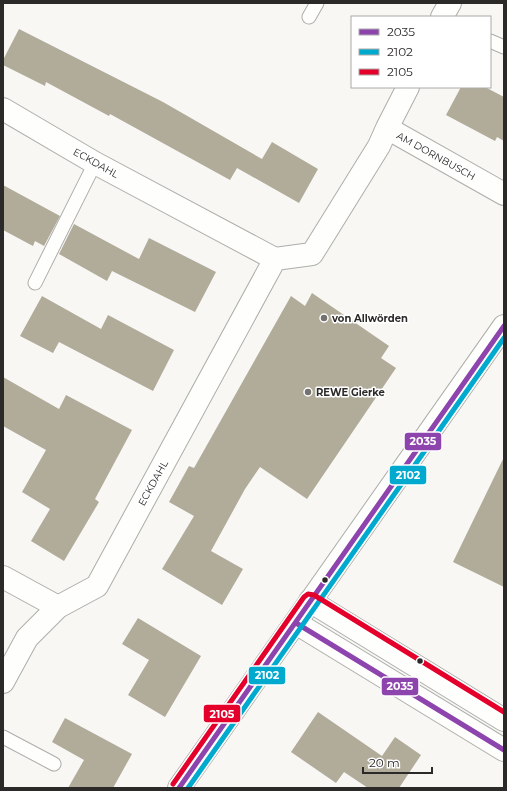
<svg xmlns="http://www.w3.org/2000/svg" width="507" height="791" font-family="Montserrat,sans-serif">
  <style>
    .building { fill: #b1ab9a }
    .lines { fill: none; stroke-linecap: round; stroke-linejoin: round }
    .service-casing { stroke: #adadaa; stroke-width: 15 }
    .minor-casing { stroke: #adadaa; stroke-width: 24 }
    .tertiary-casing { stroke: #adadaa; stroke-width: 24 }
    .service { stroke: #fefefd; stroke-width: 13 }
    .minor { stroke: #fefefd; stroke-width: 22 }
    .tertiary { stroke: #fefefd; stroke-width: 22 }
    .bus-1-casing { stroke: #fff; stroke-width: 8 }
    .bus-2-casing { stroke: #fff; stroke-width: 8 }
    .bus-3-casing { stroke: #fff; stroke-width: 8 }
    .bus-1 { stroke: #8e44ad; stroke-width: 5 }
    .bus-2 { stroke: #00a9ce; stroke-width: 5 }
    .bus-3 { stroke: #e4002b; stroke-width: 5 }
    .poi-dot { fill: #73726f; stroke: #fff; stroke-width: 1.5 }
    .bus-dot { fill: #2b2a28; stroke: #fff; stroke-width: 1.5 }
    .labels { text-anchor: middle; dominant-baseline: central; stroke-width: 3; stroke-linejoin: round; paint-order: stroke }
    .street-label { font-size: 10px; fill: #2b2a28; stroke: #fff }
    .poi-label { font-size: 10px; font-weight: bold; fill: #2b2a28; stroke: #fff; text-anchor: start }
    .line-badge { stroke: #fff; stroke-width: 1.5 }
    .badge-label { font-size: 11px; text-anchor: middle; font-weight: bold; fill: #fff }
  </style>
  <rect width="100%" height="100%" fill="#f8f7f4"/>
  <!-- building -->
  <path class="building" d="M19,29L163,102L262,159L272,142L318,169L299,203L237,168L230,180L110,114L109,116L46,82L45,86L3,65V60Z
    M461,87H485L504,97V141L497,137L495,141L446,115Z
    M3,185L60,216L44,246L35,241L33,246L3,230Z
    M74,224L139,259L149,238L216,272L195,312L112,271L107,281L59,254Z
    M312,293L389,346L381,358L396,368L307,499L260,467L245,489L211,551L243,569L222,605L162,569L194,516L169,502L189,466L194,468L291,296L305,306Z
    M42,296L101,329L108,315L174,350L153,391L59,342L53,353L20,336Z
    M3,377L59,409L66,395L132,430L95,499L99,502L64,561L31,541L50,509L22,492L46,450L3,426Z
    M504,457V587L453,562Z
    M138,618L201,656L165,717L128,695L149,660L122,644Z
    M318,712L382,756L395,737L421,755L399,788H368L344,772L336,783L291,752Z
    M65,718L132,754L113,788H68L84,760L52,742Z"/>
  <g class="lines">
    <defs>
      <path id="service" d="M309,17L317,3
        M490,41L504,47
        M35,283L95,163
        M3,737L54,764"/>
      <path id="minor" d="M442,17L450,3
        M408,87L387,128L504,194
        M3,109L95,163L275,259L312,254L379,146L387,128
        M3,577L58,607
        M310,601L504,720
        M296,623L504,750
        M3,682L27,638L58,607L97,586L275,259"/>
      <path id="tertiary" d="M179,788L504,326"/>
    </defs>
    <!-- service casing -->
    <use href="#service" class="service-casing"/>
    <!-- minor casing -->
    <use href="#minor" class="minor-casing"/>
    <!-- tertiary casing -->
    <use href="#tertiary" class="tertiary-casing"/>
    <!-- service -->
    <use href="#service" class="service"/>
    <!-- minor -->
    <use href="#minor" class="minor"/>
    <!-- tertiary -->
    <use href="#tertiary" class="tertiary"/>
    <defs>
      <path id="bus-1" d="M296,623L504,750
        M179,788L504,326"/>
      <path id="bus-2" d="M188,788L504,338"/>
      <path id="bus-3" d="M173,784L304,597L308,594L314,595L504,712"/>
    </defs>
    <!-- bus-1 casing -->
    <use href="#bus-1" class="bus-1-casing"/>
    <!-- bus-2 casing -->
    <use href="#bus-2" class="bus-2-casing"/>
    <!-- bus-3 casing -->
    <use href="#bus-3" class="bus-3-casing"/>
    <!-- bus-1 -->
    <use href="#bus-1" class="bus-1"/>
    <!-- bus-2 -->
    <use href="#bus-2" class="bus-2"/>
    <!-- bus-3 -->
    <use href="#bus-3" class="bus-3"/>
  </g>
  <!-- markers -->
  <g class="poi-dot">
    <circle cx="324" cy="318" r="4"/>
    <circle cx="308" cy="392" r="4"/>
  </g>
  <g class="bus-dot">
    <circle cx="325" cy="580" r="3.5"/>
    <circle cx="420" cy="661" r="3.5"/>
  </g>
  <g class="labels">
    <!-- street labels -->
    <g class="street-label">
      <text transform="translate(436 156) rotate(29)">AM DORNBUSCH</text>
      <text transform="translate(96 163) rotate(29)">ECKDAHL</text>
      <text transform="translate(153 483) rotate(-61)">ECKDAHL</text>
    </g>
    <!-- poi labels -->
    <g class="poi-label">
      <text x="332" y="318">von Allwörden</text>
      <text x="316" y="392">REWE Gierke</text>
    </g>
  </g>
  <g class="line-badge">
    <rect x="404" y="432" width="38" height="19" rx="4" fill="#8e44ad"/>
    <rect x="389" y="465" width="38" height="20" rx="4" fill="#00a9ce"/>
    <rect x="248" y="666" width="38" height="19" rx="4" fill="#00a9ce"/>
    <rect x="381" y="677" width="38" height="19" rx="4" fill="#8e44ad"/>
    <rect x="203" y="704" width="38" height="19" rx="4" fill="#e4002b"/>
  </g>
  <g class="badge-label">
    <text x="423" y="445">2035</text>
    <text x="408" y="479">2102</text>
    <text x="267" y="679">2102</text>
    <text x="400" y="690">2035</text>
    <text x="222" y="718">2105</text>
  </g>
  <!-- border -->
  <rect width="507" height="791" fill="none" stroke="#2b2a28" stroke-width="8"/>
  <!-- legend -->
  <rect x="351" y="16" width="140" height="72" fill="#ffffff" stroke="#aaaaa9"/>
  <rect x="359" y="29" width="20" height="6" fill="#8e44ad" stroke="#aaaaa9"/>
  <text x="387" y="36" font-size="12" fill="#2b2a28">2035</text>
  <rect x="359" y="49" width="20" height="6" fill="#00a9ce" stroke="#aaaaa9"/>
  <text x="387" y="56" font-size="12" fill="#2b2a28">2102</text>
  <rect x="359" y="69" width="20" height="6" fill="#e4002b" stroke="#aaaaa9"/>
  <text x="387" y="76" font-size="12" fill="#2b2a28">2105</text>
  <!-- scale -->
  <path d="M363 767v6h69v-6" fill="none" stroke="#2b2a28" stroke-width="2"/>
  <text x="369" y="767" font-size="12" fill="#2b2a28" stroke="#ffffff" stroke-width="3" paint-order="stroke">20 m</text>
</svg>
